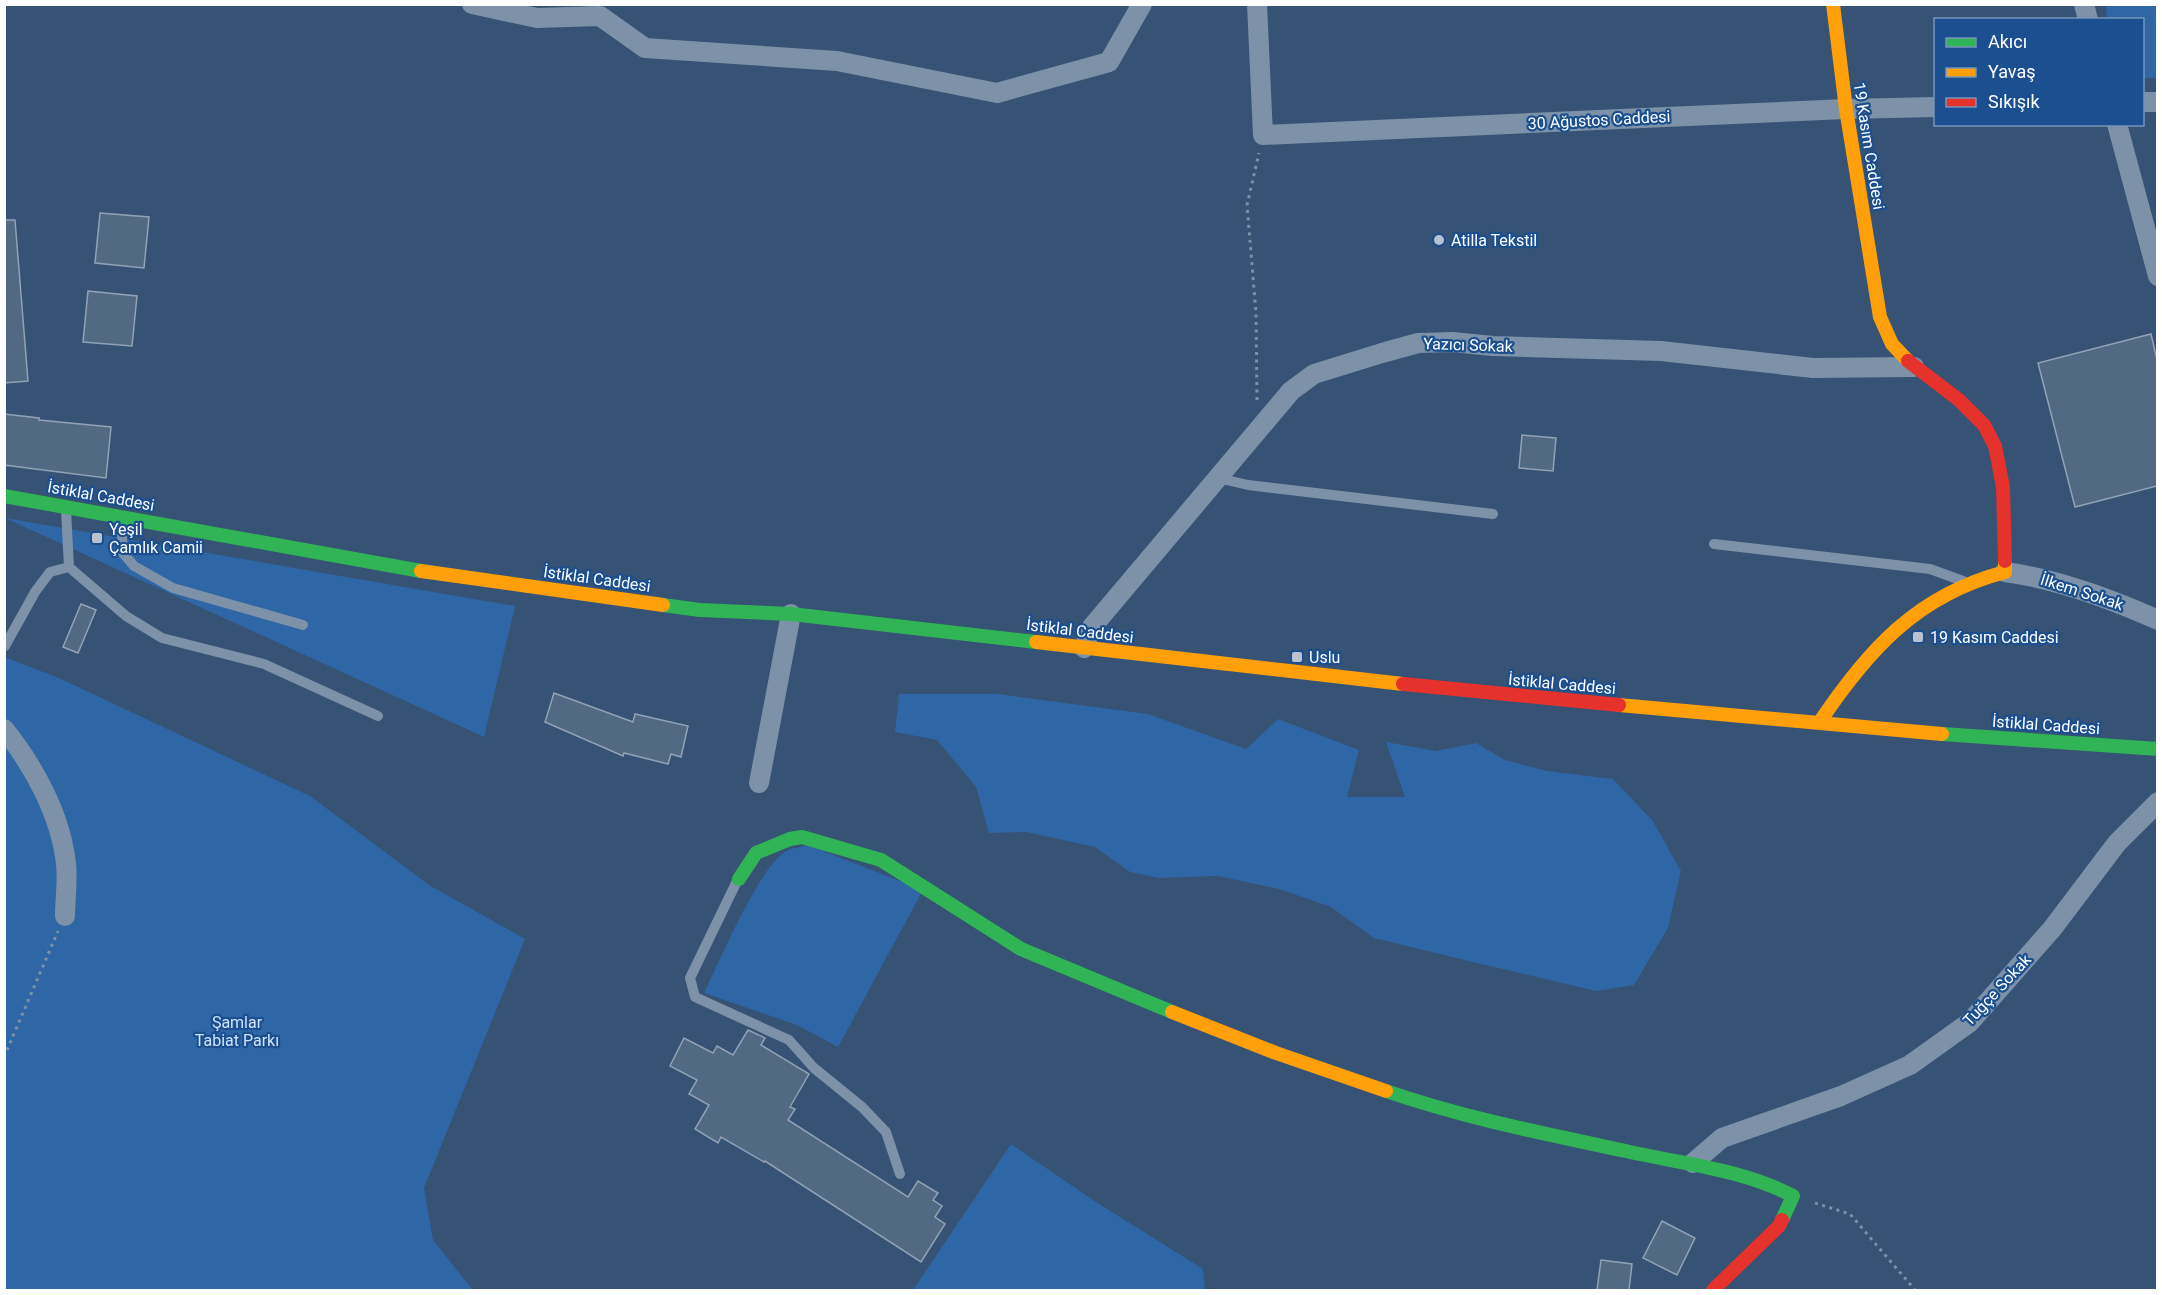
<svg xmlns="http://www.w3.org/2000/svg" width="2162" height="1295" font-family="Roboto,sans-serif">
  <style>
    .green { fill: #2f66a5 }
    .building { fill: #526984; stroke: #92a2b6; stroke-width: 1.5 }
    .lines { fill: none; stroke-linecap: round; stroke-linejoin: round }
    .path { stroke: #7d92a8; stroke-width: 3; stroke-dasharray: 3 4.5; stroke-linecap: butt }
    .lane { stroke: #7d92a8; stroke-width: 10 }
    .street { stroke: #7d92a8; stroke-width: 20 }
    .fast { stroke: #30b455; stroke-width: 14 }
    .slow { stroke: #ff9f0a; stroke-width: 14 }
    .jam { stroke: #e5322d; stroke-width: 14 }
    .poi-dot { fill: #b9c2ce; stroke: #1b4f8f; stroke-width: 2 }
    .labels { text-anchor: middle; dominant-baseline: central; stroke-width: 4.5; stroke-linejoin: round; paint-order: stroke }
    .street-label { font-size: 16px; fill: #fff; stroke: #1b4f8f }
    .poi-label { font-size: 16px; fill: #fff; stroke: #1b4f8f; text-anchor: start }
    .park-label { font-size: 16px; fill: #cfe3fa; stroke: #1b4f8f }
  </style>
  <rect width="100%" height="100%" fill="#365274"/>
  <!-- green -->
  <path class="green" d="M2106,5H2157V78H2143L2142,20L2107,19Z
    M5,518L515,606L484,737Z
    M4,657L59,678L310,796L429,885L525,939L424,1188L433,1240L472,1289L476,1290H5Z
    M899,694H998L1148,714L1246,749L1278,719L1359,750L1347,797H1405L1386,742L1436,751L1476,743L1505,760L1547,771L1613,779L1652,820L1681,871L1668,928L1634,985L1596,991L1481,964L1374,938L1331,907L1279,889L1218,876L1159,878L1130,872L1095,847L1026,832L989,833L976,787L937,740L895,732Z
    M808,845L923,890L838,1047L797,1025L704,993C719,962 759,867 786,851C792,848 802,847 808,845Z
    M1011,1144L1096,1202L1203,1269L1205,1290H913Z"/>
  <!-- building -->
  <path class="building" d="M100,213L149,217L144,268L95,263Z
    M4,220H15L28,381L4,383Z
    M88,291L137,296L132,346L83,342Z
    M2151,334L2157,360V486L2075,507L2038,363Z
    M4,414L39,418V420L111,427L106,478L4,465Z
    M1522,435L1556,438L1553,471L1519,468Z
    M81,604L96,610L78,653L63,647Z
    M554,693L633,722L635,714L688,726L681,757L671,754L668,764L624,753L623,756L545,722Z
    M748,1030L765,1038L761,1045L809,1074L790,1107L795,1109L788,1120L908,1197L918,1181L938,1193L933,1200L942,1206L935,1217L945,1224L921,1262L765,1161L764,1162L721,1137L718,1143L695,1129L709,1105L689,1094L697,1080L670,1066L684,1038L713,1053L717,1046L733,1055Z
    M1662,1221L1695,1238L1677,1275L1643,1258Z
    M1601,1260L1632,1264L1629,1290H1597Z"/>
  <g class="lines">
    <!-- path -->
    <path class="path" d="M1257,400L1256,313L1247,205L1259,153
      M4,1057L58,931
      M1815,1203L1850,1214L1915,1290"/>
    <!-- lane -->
    <path class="lane" d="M1218,478L1248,485L1493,514
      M66,510L69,567L126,616L162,638L264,664L378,716
      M121,519L123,553L134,566L173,588L303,625
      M1714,544L1930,569L1963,581
      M5,646L35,592L50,572L69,567
      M738,879L690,978L695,997L789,1040L814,1068L862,1107L886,1132L900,1174"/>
    <!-- street -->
    <path class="street" d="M472,4L537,18L600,16L645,48L837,61L997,93L1109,62L1142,4
      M1257,4L1263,135L1846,109L1936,107
      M2084,4L2088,20
      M2142,102H2158
      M2117,124L2158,276
      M2005,572C2058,579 2109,598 2158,620
      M1084,648L1092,627L1291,391L1314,374L1382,353L1418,343L1452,342L1493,346L1661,351L1813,368L1914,367
      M4,729C34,766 61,816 66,864C68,881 65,899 65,916
      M759,783L791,614
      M1693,1163L1722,1138L1841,1096L1910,1065L1970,1022L2052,929L2117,843L2158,802"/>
    <!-- fast -->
    <path class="fast" d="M4,496L421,571
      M663,605L700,610L791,614L1036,642
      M1942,734L2158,749
      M739,879L756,853L790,839L802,837L881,860L1021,949L1172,1012
      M1386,1091C1464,1118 1546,1134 1626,1151C1682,1164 1742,1169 1793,1196L1782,1220"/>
    <!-- slow -->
    <path class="slow" d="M1833,4L1846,109L1880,317L1892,344L1908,361
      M421,571L663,605
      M1036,642L1403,684
      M1619,705L1942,734
      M1819,723C1868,650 1917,595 2005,572V561
      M1172,1012L1276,1053L1386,1091"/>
    <!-- jam -->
    <path class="jam" d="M1908,361L1959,400L1984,425L1995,446L2003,487L2005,561
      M1403,684L1619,705
      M1713,1290L1779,1226L1782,1220"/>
  </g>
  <!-- markers -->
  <g class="poi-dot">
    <circle cx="1439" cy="240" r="6"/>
    <rect x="91" y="532" width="12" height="12" rx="3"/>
    <rect x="1912" y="631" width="12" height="12" rx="3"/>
    <rect x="1291" y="651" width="12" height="12" rx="3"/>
  </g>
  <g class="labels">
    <!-- street labels -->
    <g class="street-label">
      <text transform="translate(1599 120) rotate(-3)">30 Ağustos Caddesi</text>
      <text transform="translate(1869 146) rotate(81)">19 Kasım Caddesi</text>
      <text transform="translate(1468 345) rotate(2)">Yazıcı Sokak</text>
      <text transform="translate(101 496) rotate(10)">İstiklal Caddesi</text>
      <text transform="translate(597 579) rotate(8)">İstiklal Caddesi</text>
      <text transform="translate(2082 592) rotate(18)">İlkem Sokak</text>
      <text transform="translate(1080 631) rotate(7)">İstiklal Caddesi</text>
      <text transform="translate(1562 684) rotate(5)">İstiklal Caddesi</text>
      <text transform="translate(2046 725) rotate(4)">İstiklal Caddesi</text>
      <text transform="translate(1997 990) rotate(-47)">Tuğçe Sokak</text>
    </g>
    <!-- poi labels -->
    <g class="poi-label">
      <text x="1451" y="240">Atilla Tekstil</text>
      <text x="109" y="529">Yeşil<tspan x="109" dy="18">Çamlık Camii</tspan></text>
      <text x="1930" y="637">19 Kasım Caddesi</text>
      <text x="1309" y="657">Uslu</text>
    </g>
    <!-- park labels -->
    <g class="park-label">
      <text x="237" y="1022">Şamlar<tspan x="237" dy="18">Tabiat Parkı</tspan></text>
    </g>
  </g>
  <!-- border -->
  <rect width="2162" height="1295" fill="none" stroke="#ffffff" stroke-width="12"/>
  <!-- legend -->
  <rect x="1934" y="18" width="210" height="108" fill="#1b4f8f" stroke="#7695bc" stroke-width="1.5"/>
  <rect x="1946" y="38" width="30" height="9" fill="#30b455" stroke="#7695bc" stroke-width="1.5"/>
  <text x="1988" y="48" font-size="18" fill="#ffffff">Akıcı</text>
  <rect x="1946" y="68" width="30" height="9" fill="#ff9f0a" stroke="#7695bc" stroke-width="1.5"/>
  <text x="1988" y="78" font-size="18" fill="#ffffff">Yavaş</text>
  <rect x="1946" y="98" width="30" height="9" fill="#e5322d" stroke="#7695bc" stroke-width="1.5"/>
  <text x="1988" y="108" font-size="18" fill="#ffffff">Sıkışık</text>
</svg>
